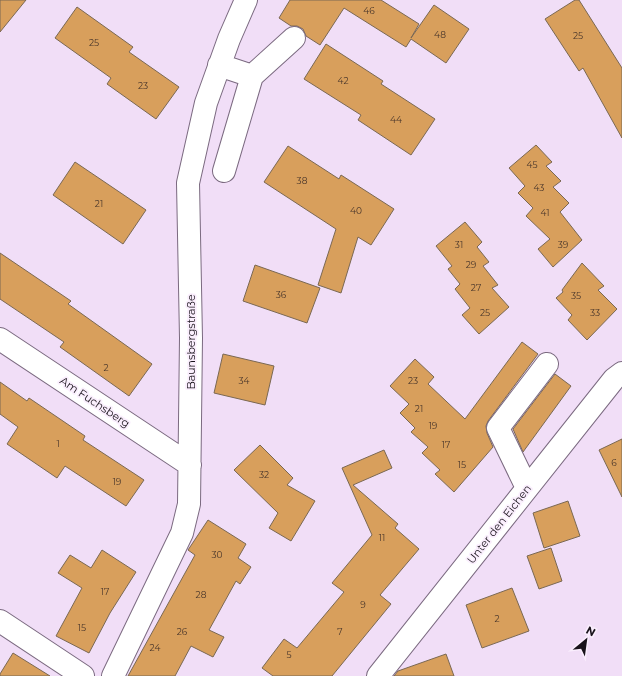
<svg xmlns="http://www.w3.org/2000/svg" width="622" height="676" font-family="Montserrat,sans-serif">
  <style>
    .building { fill: #d89f5c; stroke: #7a6853 }
    .lines { fill: none; stroke-linecap: round; stroke-linejoin: round }
    .minor-casing { stroke: #7b6a80; stroke-width: 24 }
    .minor { stroke: #fff; stroke-width: 22 }
    .labels { text-anchor: middle; dominant-baseline: central; stroke-width: 3.5; stroke-linejoin: round; paint-order: stroke }
    .number-label { font-size: 9px; fill: #49362b }
    .street-label { font-size: 11px; fill: #19131b; stroke: #faeefd }
  </style>
  <rect width="100%" height="100%" fill="#f1def7"/>
  <!-- building -->
  <path class="building" d="M0,0H26L0,32Z
    M290,0H381L419,24L411,38L434,5L469,29L446,63L411,39L406,47L344,8L320,45L306,36L303,29L297,26H291L279,18Z
    M575,0H579L622,68V138L583,68L579,71L545,19Z
    M77,7L133,47L129,52L179,87L156,119L107,84L111,78L55,38Z
    M326,44L383,81L381,84L435,119L411,155L358,120L361,115L304,79Z
    M536,145L552,162L546,166L561,181L553,187L569,203L560,212L582,240L553,267L538,249L550,239L526,216L533,208L518,193L525,186L509,168Z
    M288,146L339,179L341,175L394,209L371,245L358,237L341,293L318,285L336,229L264,182Z
    M75,162L146,210L123,244L53,195Z
    M465,222L482,242L477,247L489,262L483,266L498,285L492,288L509,307L479,334L462,315L470,308L455,289L460,284L448,269L452,266L436,246Z
    M0,253L71,301L68,304L152,364L129,396L60,347L64,342L0,299Z
    M582,263L604,286L598,290L617,309L587,340L568,320L572,315L556,298L563,292L562,290Z
    M255,265L320,288L307,323L243,301Z
    M522,342L538,354L488,421L486,426L487,433L493,447L454,492L435,474L440,470L422,453L428,447L411,432L415,428L400,413L409,404L390,386L415,359L434,377L428,384L465,419Z
    M223,354L274,366L265,405L214,393Z
    M555,374L571,386L523,452L513,429Z
    M0,382L27,401L29,398L85,436L83,440L144,480L126,506L65,466L57,478L7,444L18,427L0,414Z
    M622,439V497L599,450Z
    M260,445L293,478L287,485L315,501L291,541L269,528L278,513L234,470Z
    M384,450L392,468L353,485L398,524L395,528L419,549L380,595L391,604L332,676H273L262,668L284,639L297,648L344,592L332,583L372,535L342,468Z
    M568,501L580,536L544,548L533,513Z
    M208,520L246,544L238,558L251,567L240,584L236,581L209,630L224,637L213,657L191,646L175,676H128L195,555L188,550Z
    M551,548L562,581L539,589L527,556Z
    M102,550L136,572L110,613L89,653L56,636L82,588L58,573L70,555L91,568Z
    M512,588L529,631L482,648L466,605Z
    M13,653L50,676H0V674Z
    M446,654L454,676H394L398,671Z"/>
  <g class="lines">
    <defs>
      <path id="minor" d="M219,65L252,76L294,38
        M224,171L252,76
        M0,339L190,465
        M527,488L498,428L547,364
        M0,621L83,676
        M113,676L182,533L189,504L191,338L188,183L206,103L229,39L246,0
        M378,676L614,379L622,373"/>
    </defs>
    <!-- minor casing -->
    <use href="#minor" class="minor-casing"/>
    <!-- minor -->
    <use href="#minor" class="minor"/>
  </g>
  <g class="labels">
    <!-- number labels -->
    <g class="number-label">
      <text x="369" y="10">46</text>
      <text x="440" y="34">48</text>
      <text x="578" y="35">25</text>
      <text x="94" y="42">25</text>
      <text x="343" y="80">42</text>
      <text x="143" y="85">23</text>
      <text x="396" y="119">44</text>
      <text x="532" y="164">45</text>
      <text x="302" y="180">38</text>
      <text x="539" y="187">43</text>
      <text x="99" y="203">21</text>
      <text x="356" y="210">40</text>
      <text x="545" y="212">41</text>
      <text x="459" y="244">31</text>
      <text x="563" y="244">39</text>
      <text x="471" y="264">29</text>
      <text x="476" y="287">27</text>
      <text x="281" y="294">36</text>
      <text x="576" y="295">35</text>
      <text x="485" y="312">25</text>
      <text x="595" y="312">33</text>
      <text x="106" y="367">2</text>
      <text x="244" y="380">34</text>
      <text x="413" y="380">23</text>
      <text x="419" y="408">21</text>
      <text x="433" y="425">19</text>
      <text x="58" y="443">1</text>
      <text x="446" y="444">17</text>
      <text x="614" y="462">6</text>
      <text x="462" y="464">15</text>
      <text x="264" y="474">32</text>
      <text x="117" y="481">19</text>
      <text x="382" y="537">11</text>
      <text x="217" y="554">30</text>
      <text x="105" y="591">17</text>
      <text x="201" y="594">28</text>
      <text x="363" y="604">9</text>
      <text x="497" y="618">2</text>
      <text x="82" y="627">15</text>
      <text x="182" y="631">26</text>
      <text x="340" y="631">7</text>
      <text x="155" y="647">24</text>
      <text x="289" y="654">5</text>
    </g>
    <!-- street labels -->
    <g class="street-label">
      <text transform="translate(191 342) rotate(-90)">Baunsbergstraße</text>
      <text transform="translate(95 402) rotate(34)">Am Fuchsberg</text>
      <text transform="translate(499 524) rotate(-52)">Unter den Eichen</text>
    </g>
  </g>
  <!-- north arrow -->
  <g transform="translate(586 640) rotate(29)" stroke="#faeefd" stroke-width="3" paint-order="stroke">
  <path d="M0-3L7 15L0 10L-7 15Z" fill="#19131b"/>
  <text y="-6" font-size="11" font-weight="bold" text-anchor="middle" fill="#19131b">N</text>
  </g>
</svg>
